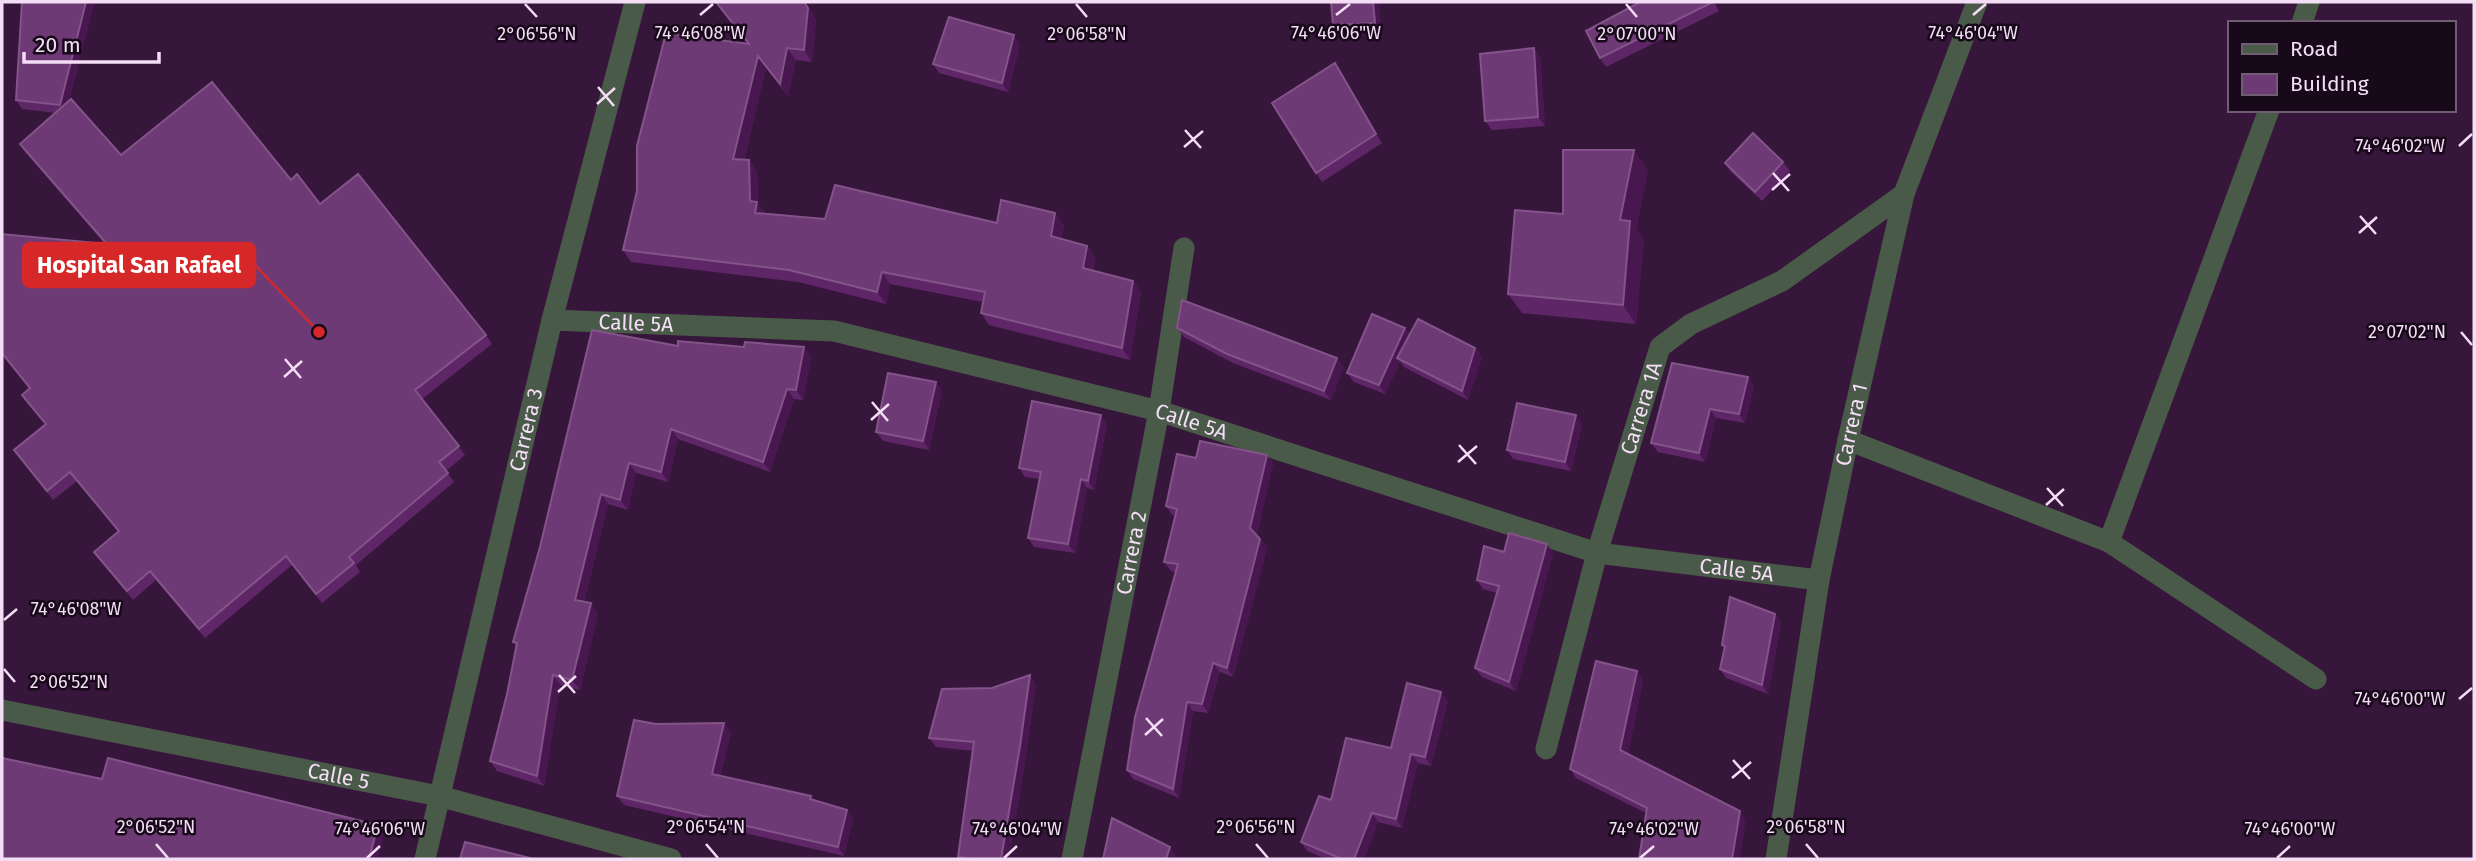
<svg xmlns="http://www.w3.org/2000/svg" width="2476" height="861" font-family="'Fira Sans',sans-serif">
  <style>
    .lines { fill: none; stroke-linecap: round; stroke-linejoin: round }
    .street { stroke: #4a5a48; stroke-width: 21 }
    .wall { fill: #5e2666 }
    .shaded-wall { fill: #48174f }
    .building { fill: #6e3a75; stroke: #83538a; stroke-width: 2 }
    .ticks { fill: none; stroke: #f4def6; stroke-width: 2.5 }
    .labels { text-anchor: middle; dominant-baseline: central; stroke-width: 5; stroke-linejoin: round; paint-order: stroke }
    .street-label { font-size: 21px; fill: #f4def6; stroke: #170919 }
    .ticks-label { font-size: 18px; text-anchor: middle; fill: #f4def6; stroke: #170919; stroke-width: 5; stroke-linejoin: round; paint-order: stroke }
    .leader { fill: none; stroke: #d62828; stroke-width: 2.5 }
    .callout-dot { fill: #d62828; stroke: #170919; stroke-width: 2.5 }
    .callout { fill: #d62828; stroke: #d62828; stroke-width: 2.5 }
    .callout-label { font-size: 23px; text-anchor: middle; font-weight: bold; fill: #fff }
  </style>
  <rect width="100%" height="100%" fill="#37163c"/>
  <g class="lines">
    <!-- street -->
    <g class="street">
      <path d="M2302,23L2309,2"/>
      <path id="s1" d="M552,320L834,331L1159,411L1597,553L1819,580"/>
      <path d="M1848,440L2109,542L2316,679"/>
      <path d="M2109,542L2269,110"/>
      <path id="s2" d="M2,710L439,796L671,859"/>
      <path id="s3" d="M1546,749L1597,553L1660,347L1691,324L1782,281L1904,194"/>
      <path id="s4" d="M425,859L552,320L635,2"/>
      <path id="s5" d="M1072,859L1159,411L1184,248"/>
      <path id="s6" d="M1776,859L1819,580L1848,440L1904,194L1977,2"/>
    </g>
  </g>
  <!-- wall -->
  <path class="wall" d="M715,2H805L816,20L812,62L796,60L788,96L766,68L744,160H749L757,172L758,204L765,213L825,219L997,223L1055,213L1064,225L1061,239L1087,246L1095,258L1093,271L1133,281L1141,292L1130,360L989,325L981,313L983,302L890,284L886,304L798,282L631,262L623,250L748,44Z
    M1379,2L1381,32L1339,34L1333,25Z
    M1714,2L1719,11L1606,67L1600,58Z
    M1020,44L1008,92L939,73L933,64Z
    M1540,57L1545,126L1492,130L1485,121Z
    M1335,63L1382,143L1322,182L1316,173Z
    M16,100L69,101L121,155L291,180L486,335L492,344L422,399L465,455L446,471L454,482L356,565L360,572L322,603L292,565L205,638L156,580L133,600L94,552L118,532L77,481L53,500L14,450L46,425L22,395L29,389L2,355V234L105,244L26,153L20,144L56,113L22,109Z
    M1783,162L1790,171L1762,201L1731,172L1725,163Z
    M1648,170L1636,229L1644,240L1636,324L1522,313L1508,294L1563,214Z
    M1177,328L1344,367L1331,400L1233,363L1184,337Z
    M1405,328L1410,334L1475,348L1482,357L1468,400L1404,367L1400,362L1385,394L1354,382L1347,373Z
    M678,346L804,347L811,357L803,400L794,399L770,472L678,439L668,482L636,473L628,510L608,504L584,602L598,614L580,690L560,685L544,786L497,771L490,761L507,694L516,646L513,642Z
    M1748,377L1754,387L1745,423L1716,418L1705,462L1658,452L1651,443Z
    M942,391L929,450L883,441L876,432Z
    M1576,415L1582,424L1571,471L1513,459L1507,450Z
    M1107,424L1094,490L1087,488L1075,553L1034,547L1028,538L1040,479L1025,477L1019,468Z
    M1267,455L1273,464L1257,535L1267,548L1233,677L1220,672L1208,713L1193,711L1179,798L1133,779L1127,770L1175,572L1171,571L1164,562L1175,516L1172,515L1166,506L1196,458Z
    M1553,553L1516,691L1482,677L1475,668L1497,593L1483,589L1477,580Z
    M1775,614L1781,623L1768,694L1726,678L1720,669L1724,649L1722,645Z
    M1637,671L1643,680L1628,753L1746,820L1646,813L1576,778L1570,769Z
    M1036,684L1026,755L1009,859H960L958,857L973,751L936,747L929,738L992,688Z
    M1448,701L1431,766L1418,763L1402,828L1378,822L1364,859H1326L1307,851L1301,842L1331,800Z
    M656,724L731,732L720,776L811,796L813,800L853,819L844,856L624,805L617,796Z"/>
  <!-- shaded-wall -->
  <path class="shaded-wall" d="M86,2H95L66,114L60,105Z
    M804,2L816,20L812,62L804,50Z
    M1373,2H1379L1381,32L1375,23Z
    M1014,35L1020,44L1008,92L1002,83Z
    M787,48L796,60L788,96L780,84Z
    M1534,48L1540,57L1545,126L1538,117Z
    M758,56L766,68L741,171L733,159Z
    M1335,63L1341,72L1382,143L1376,134Z
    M1634,150L1648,170L1636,229L1644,240L1636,324L1623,305L1620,220Z
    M749,160L757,172L758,204L765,214L755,213L750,201Z
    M1055,213L1064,225L1059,248L1051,236Z
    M1087,246L1095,258L1091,280L1083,268Z
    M882,272L890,284L886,304L877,292Z
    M1133,281L1141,292L1130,360L1122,348Z
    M1405,328L1411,337L1397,358L1400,362L1385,394L1379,385Z
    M804,347L811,357L803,400L796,390Z
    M1475,348L1482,357L1468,400L1462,391Z
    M1337,358L1344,367L1331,400L1324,391Z
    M1748,377L1754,387L1745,423L1739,414Z
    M936,382L942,391L929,450L923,441Z
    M787,389L794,399L770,472L763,462Z
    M1710,409L1716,418L1705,462L1699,453Z
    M1101,415L1107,424L1094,490L1088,481Z
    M1576,415L1582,424L1571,471L1565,462Z
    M671,429L678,439L668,482L661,472Z
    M1267,455L1273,464L1257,537L1250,528Z
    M629,463L636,473L628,510L620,500Z
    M1081,479L1087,488L1075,553L1068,544Z
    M601,494L608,504L582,610L575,600Z
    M1260,539L1267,548L1233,677L1227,668Z
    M1547,544L1553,553L1516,691L1509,682Z
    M591,603L598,614L580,690L572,680Z
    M1775,614L1781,623L1768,694L1762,685Z
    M1213,663L1220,672L1208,713L1202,704Z
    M1637,671L1643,680L1627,759L1620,750Z
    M553,675L560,685L544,786L537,776Z
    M1030,675L1036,684L1026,755L1009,859H1001Z
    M1441,692L1448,701L1431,766L1425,757Z
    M1187,702L1193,711L1179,798L1173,789Z
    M724,723L731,732L718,783L712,774Z
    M1411,754L1418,763L1402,828L1396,819Z
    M847,810L853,819L844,856L838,847Z
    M1740,811L1746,820L1740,859H1732Z
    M1372,813L1378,822L1364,859H1354Z
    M378,825L384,834L378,859H369Z
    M1170,847L1177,857L1176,859H1166Z"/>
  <!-- building -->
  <path class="building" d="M22,2H86L60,105L16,100Z
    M716,2H804L808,8L804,50L787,48L780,84L758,56L733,159L749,160L750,201L757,202L755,213L825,219L835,185L997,223L1001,200L1055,213L1051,236L1087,246L1083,268L1133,281L1122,348L981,313L985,292L882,272L877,292L789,270L623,250L637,191V146L666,33L749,44Z
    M1331,2H1373L1375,23L1333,25Z
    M1640,2H1713L1600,58L1586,31Z
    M949,17L1014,35L1002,83L933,64Z
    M1534,48L1538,117L1485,121L1480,54Z
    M1335,63L1376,134L1316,173L1272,103Z
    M212,82L291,180L297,174L320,204L358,174L486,335L415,390L459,446L439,462L448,473L349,557L354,563L316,594L286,556L199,629L150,571L127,591L94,552L119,531L70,472L47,491L14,450L46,424L22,395L30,388L2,353V234L107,244L20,144L71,99L121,155Z
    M1753,133L1783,162L1755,192L1725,163Z
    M1563,150H1634L1620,220L1630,221L1623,305L1508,294L1515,210L1563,214Z
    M1182,300L1337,358L1324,391L1227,354L1177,328Z
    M1372,314L1405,328L1379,385L1347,373Z
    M1418,319L1475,348L1462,391L1397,358Z
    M592,330L678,346V341L744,347L745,342L804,347L796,390L787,389L763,462L671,429L661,472L629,463L620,500L601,494L575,600L591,603L572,680L553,675L537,776L490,761L507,694L517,643L513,642L540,547Z
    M1672,363L1748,377L1739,414L1710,409L1699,453L1651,443Z
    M888,373L936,382L923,441L876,432Z
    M1032,401L1101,415L1088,481L1081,479L1068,544L1028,538L1041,472L1019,468Z
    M1517,403L1576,415L1565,462L1507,450Z
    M1200,441L1267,455L1250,528L1260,539L1227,668L1213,663L1202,704L1187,702L1173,789L1127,770L1135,717L1178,564L1164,562L1177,509L1166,506L1177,454L1196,458Z
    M1509,533L1547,544L1509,682L1475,668L1499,586L1477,580L1484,546L1504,552Z
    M1730,597L1775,614L1762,685L1720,669L1725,646L1722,645Z
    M1596,661L1637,671L1620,750L1740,811L1732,859H1639L1647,808L1570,769Z
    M1030,675L1020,746L1001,859H976L958,857L974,742L929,738L942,689L992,688Z
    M1407,683L1441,692L1425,757L1411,754L1396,819L1372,813L1354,859H1342L1301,842L1319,796L1331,800L1346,738L1391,748Z
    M634,720L656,724L724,723L712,774L811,796L810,799L847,810L838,847L617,796Z
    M2,758L102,779L108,758L378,825L369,859H2Z
    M1112,818L1170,847L1166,859H1103Z
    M465,842L534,859H460Z"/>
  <!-- ticks -->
  <path class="ticks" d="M525,4L537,17M1076,4L1087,17M1626,4L1637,17M700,15L713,4M1336,15L1350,4M1973,15L1986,4M598,87L614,106M597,104L615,88M1185,130L1201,148M2459,146L2472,134M1184,147L1203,131M1773,173L1789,191M1772,190L1790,174M2360,216L2376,234M2359,233L2377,217M2461,332L2472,345M285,359L301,378M284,377L302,361M872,402L888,421M871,420L889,404M1459,445L1476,464M1458,462L1477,446M2047,488L2063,506M2046,505L2064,489M4,620L17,609M4,669L15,682M559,675L575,693M558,692L576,676M2459,699L2472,688M1146,718L1162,736M1145,735L1163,719M1733,760L1750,779M1732,778L1751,762M156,844L168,858M706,844L718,858M1256,844L1268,858M1806,844L1818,858M367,858L380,846M1004,858L1017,846M1640,858L1654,846M2277,858L2290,846"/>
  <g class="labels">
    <!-- street labels -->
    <g class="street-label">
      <text stroke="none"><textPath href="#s1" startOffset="84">Calle 5A</textPath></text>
      <text stroke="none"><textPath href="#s3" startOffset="354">Carrera 1A</textPath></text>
      <text stroke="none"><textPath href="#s1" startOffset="651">Calle 5A</textPath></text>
      <text stroke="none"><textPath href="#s6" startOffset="441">Carrera 1</textPath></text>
      <text stroke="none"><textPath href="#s4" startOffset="441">Carrera 3</textPath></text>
      <text stroke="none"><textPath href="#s5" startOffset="312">Carrera 2</textPath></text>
      <text stroke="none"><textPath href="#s1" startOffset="1218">Calle 5A</textPath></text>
      <text stroke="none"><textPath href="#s2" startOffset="343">Calle 5</textPath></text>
    </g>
  </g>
  <g class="ticks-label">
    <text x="700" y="39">74°46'08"W</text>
    <text x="1336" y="39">74°46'06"W</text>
    <text x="1973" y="39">74°46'04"W</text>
    <text x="537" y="40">2°06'56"N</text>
    <text x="1087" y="40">2°06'58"N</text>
    <text x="1637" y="40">2°07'00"N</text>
    <text x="2400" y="152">74°46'02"W</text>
    <text x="2407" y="338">2°07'02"N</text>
    <text x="76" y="615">74°46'08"W</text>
    <text x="69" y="688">2°06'52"N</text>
    <text x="2400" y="705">74°46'00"W</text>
    <text x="156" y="833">2°06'52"N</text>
    <text x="706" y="833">2°06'54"N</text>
    <text x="1256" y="833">2°06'56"N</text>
    <text x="1806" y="833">2°06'58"N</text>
    <text x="380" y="835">74°46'06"W</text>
    <text x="1017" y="835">74°46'04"W</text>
    <text x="1654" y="835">74°46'02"W</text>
    <text x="2290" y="835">74°46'00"W</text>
  </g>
  <!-- callouts -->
  <path class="leader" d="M319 332L255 265"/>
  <circle class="callout-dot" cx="319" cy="332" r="7"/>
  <rect class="callout" x="23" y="243" width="232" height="44" rx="7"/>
  <g class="callout-label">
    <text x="139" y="273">Hospital San Rafael</text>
  </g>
  <!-- border -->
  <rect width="2476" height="861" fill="none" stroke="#f4def6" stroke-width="7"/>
  <!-- legend -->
  <rect x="2228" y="21" width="228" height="91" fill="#170919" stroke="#6f5e71" stroke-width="2"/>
  <rect x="2242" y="44" width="35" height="10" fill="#4a5a48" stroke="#6f5e71" stroke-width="2"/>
  <text x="2290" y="56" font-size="21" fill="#f4def6">Road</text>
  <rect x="2242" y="74" width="35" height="21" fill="#6e3a75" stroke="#6f5e71" stroke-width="2"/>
  <text x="2290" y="91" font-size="21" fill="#f4def6">Building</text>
  <!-- scale -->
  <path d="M24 52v10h135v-10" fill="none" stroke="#f4def6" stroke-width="3.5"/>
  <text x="35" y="52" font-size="21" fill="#f4def6" stroke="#170919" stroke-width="5" paint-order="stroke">20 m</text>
</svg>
